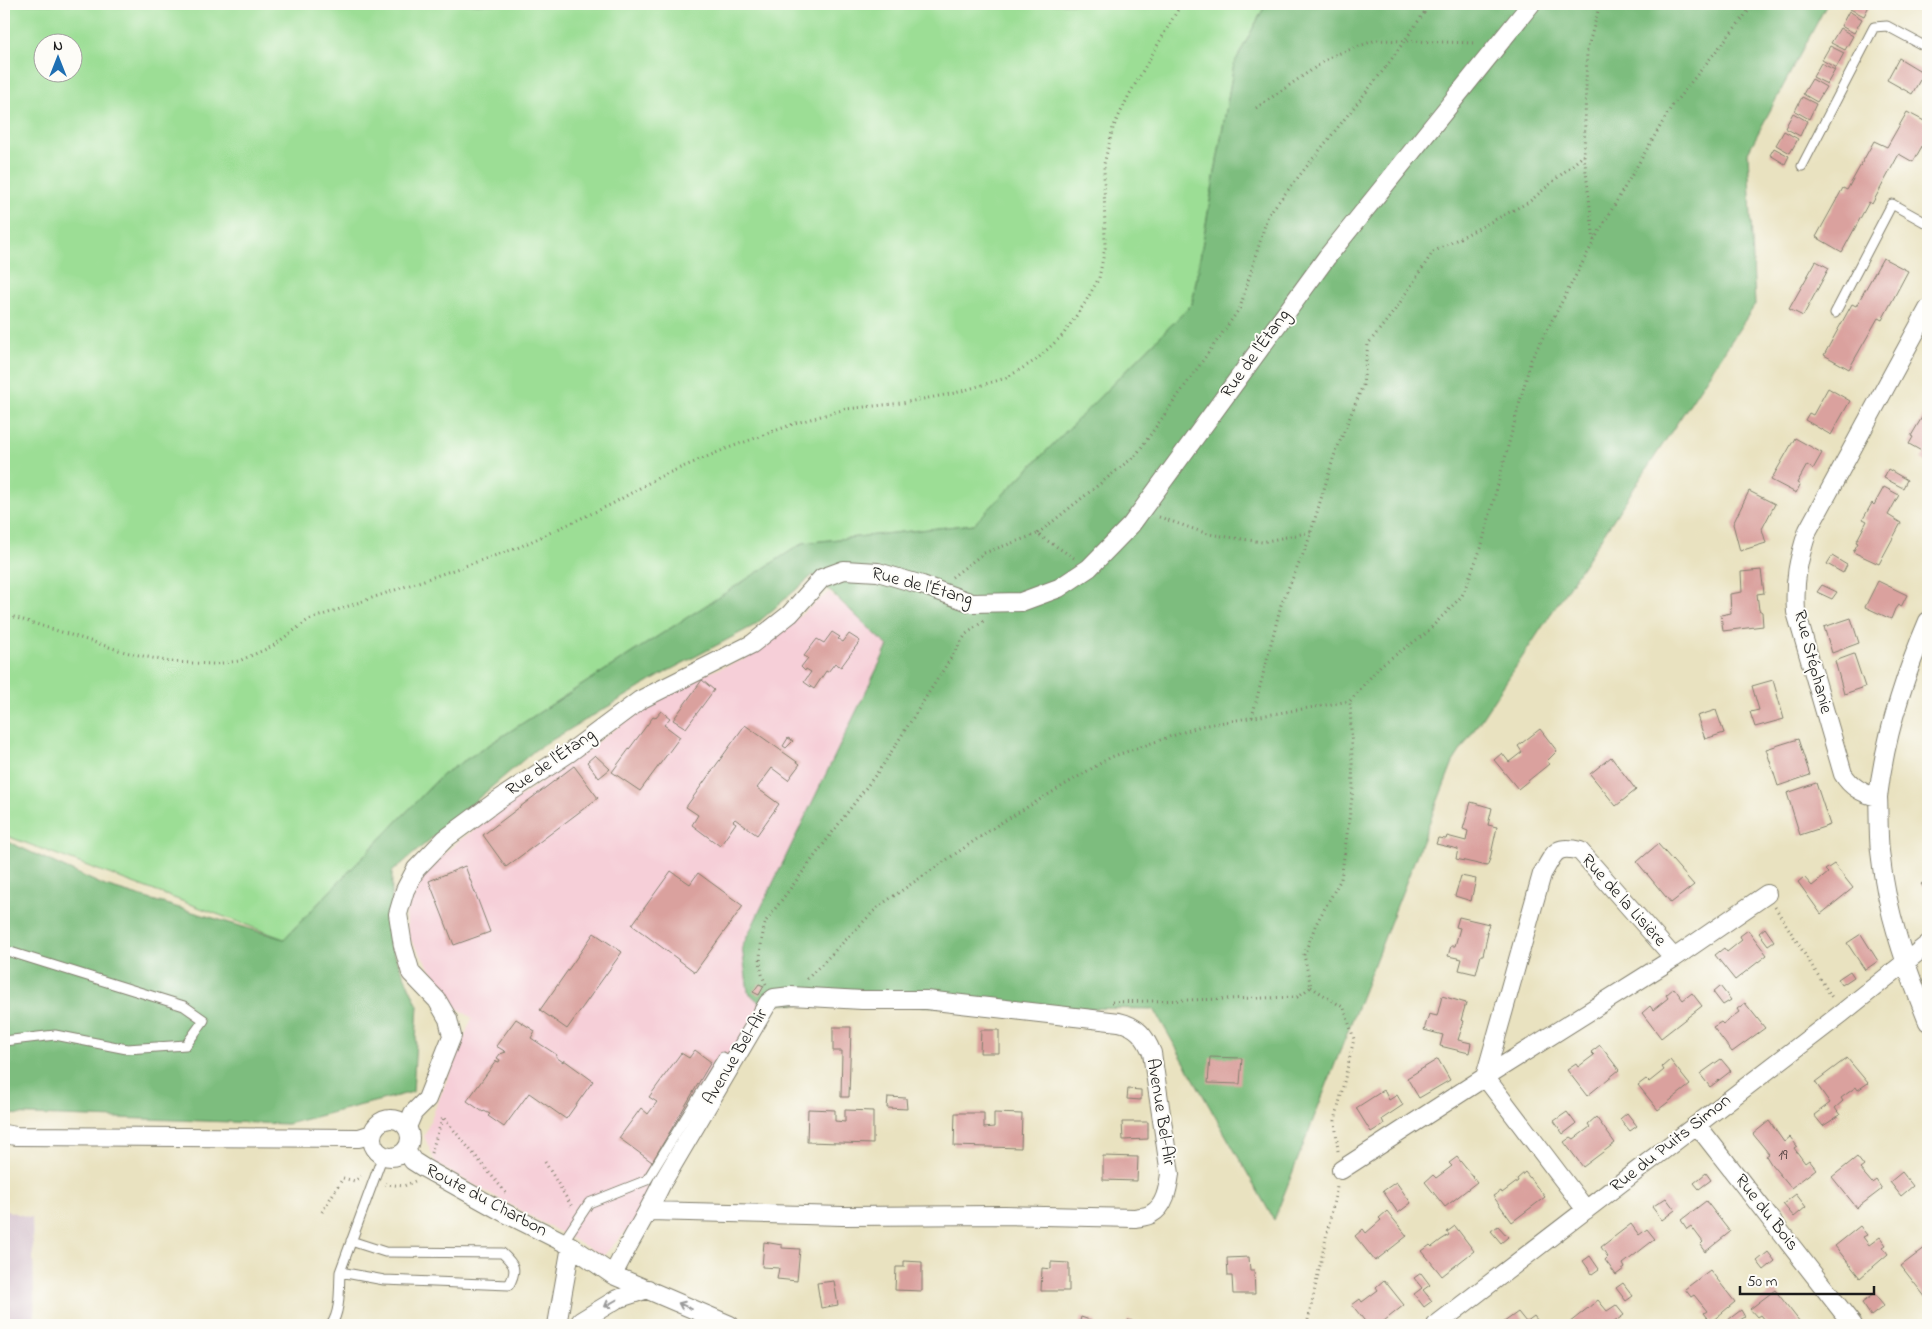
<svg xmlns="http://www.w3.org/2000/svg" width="1932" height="1329" font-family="'Indie Flower',sans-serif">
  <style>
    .built { fill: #f6cfd8 }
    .industrial { fill: #d1bdca }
    .green { fill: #9cde95; stroke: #5c7d58; fill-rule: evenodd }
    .forest { fill: #7dbd7e; stroke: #4c6c4d }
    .building { fill: #daa19e }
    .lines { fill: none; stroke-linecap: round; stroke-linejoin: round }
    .service-casing { stroke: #827f6e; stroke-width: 11 }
    .minor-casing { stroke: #827f6e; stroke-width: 20 }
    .path { stroke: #827f6e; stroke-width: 3; stroke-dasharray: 1 4; stroke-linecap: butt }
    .service { stroke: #fff; stroke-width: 9 }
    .minor { stroke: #fff; stroke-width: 18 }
    .path-bridge { stroke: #827f6e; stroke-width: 3; stroke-dasharray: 1 4; stroke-linecap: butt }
    .oneway { stroke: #999 }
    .labels { text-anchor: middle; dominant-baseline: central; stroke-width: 4; stroke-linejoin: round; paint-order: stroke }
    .number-label { font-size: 15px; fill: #4c3d3c }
    .street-label { font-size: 18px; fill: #1c1c1c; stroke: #fdfcf7 }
  </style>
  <rect width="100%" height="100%" fill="#fdfcf7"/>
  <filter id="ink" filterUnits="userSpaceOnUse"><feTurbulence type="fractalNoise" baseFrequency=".02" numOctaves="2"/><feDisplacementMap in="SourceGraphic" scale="10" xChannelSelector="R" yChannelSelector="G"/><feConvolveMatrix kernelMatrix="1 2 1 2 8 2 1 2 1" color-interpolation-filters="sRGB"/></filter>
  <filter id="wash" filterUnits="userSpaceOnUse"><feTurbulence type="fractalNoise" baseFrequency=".0096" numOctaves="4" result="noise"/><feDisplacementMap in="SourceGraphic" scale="20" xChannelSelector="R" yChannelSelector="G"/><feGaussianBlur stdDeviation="1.12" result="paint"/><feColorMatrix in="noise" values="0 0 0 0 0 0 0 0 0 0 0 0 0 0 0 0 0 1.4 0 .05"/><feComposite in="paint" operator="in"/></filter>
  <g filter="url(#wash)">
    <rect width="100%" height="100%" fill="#e9e2c0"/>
    <!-- built -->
    <path class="built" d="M829,592L888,645L742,947L761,1004L635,1222L603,1256L436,1164L424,1136L472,1018L456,1007L408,936L406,911L414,883L457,842L650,704L705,674L745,659Z"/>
    <!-- industrial -->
    <path class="industrial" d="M4,1210L32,1218L35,1325H4Z"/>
    <!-- green -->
    <path class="green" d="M4,4H1266L1234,64L1192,304L974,524L803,543L442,775L284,939L4,835ZM42,42H72V72H42Z"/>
    <!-- forest -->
    <path class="forest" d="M1266,4H1827L1748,152L1755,305L1453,762L1274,1220L1154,1009L761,1004L748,992L742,947L888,646L813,575L755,625L668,671L535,750L392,872L391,946L418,1006L413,1092L287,1124L4,1114V840L105,886L284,939L442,775L803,543L974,524L1192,304L1234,64Z"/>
    <g id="blocks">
      <!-- building -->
      <path class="building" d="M1853,4H1870L1864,16L1850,9Z
        M1849,11L1862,19L1854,33L1841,26Z
        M1840,28L1853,36L1845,50L1831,43Z
        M1830,46L1844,53L1836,68L1822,60Z
        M1899,58L1924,73L1912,94L1887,80Z
        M1821,63L1835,70L1827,84L1813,77Z
        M1812,79L1826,87L1817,102L1803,94Z
        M1802,97L1816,104L1809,119L1795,111Z
        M1907,112L1928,123V143L1925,141L1913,162L1899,154L1872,204L1869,202L1842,252L1816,237L1843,188L1847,190L1874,141L1887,147Z
        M1793,113L1807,121L1800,136L1785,128Z
        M1784,131L1798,139L1790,153L1776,145Z
        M1774,148L1789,156L1785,164L1770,155Z
        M1883,258L1908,271L1882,320L1878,318L1849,369L1824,355L1852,304L1856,306Z
        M1816,261L1829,268L1803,316L1789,309Z
        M1828,388L1850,401L1831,435L1805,420L1809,413L1813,415Z
        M1928,407V463L1921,459L1925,453L1909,444L1913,437L1911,436Z
        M1795,438L1822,453L1813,469L1807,465L1797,483L1800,485L1796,493L1771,480Z
        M1888,469L1907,480L1903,488L1884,478Z
        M1884,487L1899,495L1888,515L1901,523L1879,564L1853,552L1858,543L1856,542L1867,521L1863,519L1872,503L1874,505Z
        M1749,491L1775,504L1762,529L1766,543L1740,551L1733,524Z
        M1832,556L1847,565L1843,573L1827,564Z
        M1761,570L1764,593L1757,594L1759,610L1762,612L1763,626L1723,631L1721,615L1731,613L1730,594L1742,592L1741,572Z
        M1878,581L1907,595L1901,607L1898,605L1895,609L1891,619L1865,607Z
        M1822,585L1837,592L1832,599L1817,592Z
        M1851,618L1859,643L1832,653L1824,627Z
        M832,632L840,637L838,639L843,642L849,634L860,641L841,667L835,663L828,672L826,671L814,689L804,682L811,672L806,669L805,671L801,667L808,658L804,656L817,639L824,643Z
        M1854,654L1865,687L1844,694L1835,661Z
        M702,680L714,690L686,728L673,720Z
        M1773,680L1784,719L1755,727L1750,712L1759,710L1752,686Z
        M1716,710L1724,733L1705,739L1697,716Z
        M661,711L670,718L664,725L680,737L640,791L612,772L653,717L655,718Z
        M745,725L800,764L788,780L772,768L757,788L779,804L757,835L735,819L733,821L736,823L720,846L692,825L698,815L686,807Z
        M1540,729L1557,751L1547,761L1549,764L1518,789L1494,760L1502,753L1509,762L1522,752L1518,746Z
        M788,738L793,741L786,748L783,746Z
        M1798,739L1810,775L1778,786L1766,749Z
        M595,755L610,769L599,778L587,762Z
        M1611,757L1636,790L1616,806L1590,774Z
        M574,766L598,798L506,867L483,835Z
        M1816,783L1830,825L1800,835L1787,793Z
        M1471,802L1492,808L1488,825L1497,827L1490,859L1487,866L1456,859L1458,849L1436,844L1438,838L1446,839L1447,836L1466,841L1468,831L1463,829Z
        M1658,844L1694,885L1671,903L1637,862Z
        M1834,864L1853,888L1821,914L1798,882L1804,877L1812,886L1828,873L1825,870Z
        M465,866L490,932L454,945L429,881Z
        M671,871L690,884L698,873L743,906L695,972L632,925Z
        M1461,876L1476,879L1471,901L1455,896Z
        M1928,879V893L1921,884Z
        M1459,917L1489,924L1486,933H1488L1483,955H1481L1476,974L1459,970L1462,959L1448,956L1451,946H1455L1460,928L1456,927Z
        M1765,928L1774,941L1768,945L1759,933Z
        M1748,930L1767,955L1735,980L1715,955L1724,948L1727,952L1742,940L1740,936Z
        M594,933L622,952L567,1029L540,1010Z
        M1861,934L1878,961L1865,970L1847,943Z
        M1850,971L1854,977L1842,985L1838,979Z
        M759,984L764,986L759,995L753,992Z
        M1720,986L1731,1000L1723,1005L1713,992Z
        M1674,988L1683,1000L1692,993L1702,1006L1661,1038L1642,1013L1650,1006L1653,1010L1668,998L1666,995Z
        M1442,996L1466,1003L1461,1020L1464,1021L1458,1040L1471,1043L1469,1053L1440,1046L1443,1035L1424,1030L1429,1014L1437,1016Z
        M1745,1003L1765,1028L1732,1052L1713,1027L1721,1022L1723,1024L1739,1012L1737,1009Z
        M516,1019L535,1031L531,1038L557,1055L556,1057L563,1062L564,1060L593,1081L566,1119L529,1093L504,1127L488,1116L490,1114L484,1111L483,1112L467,1101L496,1061L499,1062L500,1060L497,1058L500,1054L506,1052L496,1046Z
        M833,1027H851L849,1097H841L842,1051H833Z
        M981,1030H999V1053H980Z
        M1600,1045L1619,1070L1587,1096L1567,1070L1576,1064L1578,1067L1594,1055L1591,1052Z
        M695,1050L711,1062L652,1162L619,1138L641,1108L648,1114L657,1102L649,1097L681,1053L689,1058Z
        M1210,1057L1242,1058L1240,1084L1208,1083Z
        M1847,1058L1868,1083L1858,1090L1856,1087L1841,1098L1843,1101L1835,1108L1840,1115L1823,1126L1814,1115L1830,1103L1815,1082Z
        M1438,1059L1450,1080L1419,1098L1407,1078Z
        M1721,1059L1731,1071L1710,1087L1700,1074Z
        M1670,1060L1690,1085L1658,1110L1638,1085L1646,1079L1649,1082L1664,1070L1662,1067Z
        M1128,1089L1141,1090V1100L1127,1099Z
        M1384,1090L1389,1100L1397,1095L1403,1105L1382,1119L1384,1124L1371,1132L1356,1108Z
        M888,1097L906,1098L907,1109L887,1108Z
        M808,1109L835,1110V1121L845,1122V1110L873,1111V1144L807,1142Z
        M1567,1112L1576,1124L1563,1134L1554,1121Z
        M955,1113H984V1128L994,1127V1113L1022,1114L1021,1148L954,1146Z
        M1627,1113L1637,1126L1630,1131L1620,1119Z
        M1596,1117L1615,1143L1583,1167L1564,1142L1571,1137L1574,1139L1590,1127L1588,1124Z
        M1769,1121L1784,1142L1790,1137L1797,1146L1794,1148L1805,1163L1809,1160L1816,1169L1791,1188L1771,1164L1766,1156L1769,1154L1753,1134Z
        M1122,1122H1148V1139L1123,1140Z
        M1103,1156L1138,1157L1137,1181L1103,1180Z
        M1457,1157L1477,1182L1445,1207L1425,1182L1433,1175L1436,1178L1452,1166L1449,1163Z
        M1857,1157L1864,1166L1860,1169L1872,1183L1876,1180L1882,1189L1857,1208L1832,1177Z
        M1525,1172L1545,1197L1512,1222L1493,1196L1501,1191L1502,1193L1518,1181L1517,1179Z
        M1902,1172L1913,1186L1901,1196L1890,1182Z
        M1706,1173L1711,1180L1699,1189L1694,1183Z
        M1396,1182L1411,1203L1398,1213L1383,1191Z
        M1796,1194L1806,1207L1794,1217L1783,1204Z
        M1666,1198L1675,1210L1662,1220L1652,1207Z
        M1706,1201L1730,1232L1705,1252L1700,1245L1703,1242L1691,1226L1687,1229L1681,1220Z
        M1387,1211L1407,1236L1375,1261L1355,1236L1363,1229L1366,1233L1381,1220L1379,1218Z
        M1631,1224L1639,1235L1647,1229L1655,1239L1623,1264L1625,1268L1616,1275L1605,1260L1608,1257L1601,1247Z
        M1455,1226L1474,1251L1442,1276L1422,1251L1430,1245L1432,1247L1441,1240L1449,1235L1447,1232Z
        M1498,1226L1508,1237L1501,1243L1491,1231Z
        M1860,1226L1867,1235L1863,1237L1869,1245L1880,1237L1886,1245L1883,1247L1888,1254L1860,1278L1835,1246Z
        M764,1242L782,1245V1248L800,1249L797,1281L777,1279L779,1268L762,1267Z
        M1926,1247L1928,1249V1297L1926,1298L1901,1266Z
        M1768,1252L1775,1261L1764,1270L1757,1261Z
        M1590,1256L1599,1269L1592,1274L1583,1261Z
        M1249,1257L1250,1270H1254L1255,1294H1233L1232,1276H1228L1227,1258Z
        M904,1261L922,1262V1291L895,1290L896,1267H904Z
        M1051,1262L1069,1263V1291H1041L1042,1268L1051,1269Z
        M1710,1270L1735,1302L1711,1322L1704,1313L1707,1311L1694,1295L1691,1297L1685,1289Z
        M1421,1273L1430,1285L1423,1290L1432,1301L1424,1307L1414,1294L1422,1288L1414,1278Z
        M1384,1280L1404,1305L1379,1325H1368L1352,1305L1360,1299L1362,1302L1378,1290L1376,1287Z
        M834,1281L838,1305L821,1308L817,1283Z
        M1623,1283L1633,1296L1626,1301L1616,1288Z
        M1775,1290L1800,1322L1796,1325H1768L1760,1315L1757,1317L1750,1309Z
        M1874,1294L1884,1306L1871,1316L1862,1303Z
        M1598,1300L1607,1311L1616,1305L1624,1315L1610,1325H1571L1569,1323Z
        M1741,1310L1745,1317L1732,1325L1728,1320Z
        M1518,1312L1526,1322L1534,1316L1541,1325H1500Z
        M1081,1317L1096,1322L1095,1325H1079Z
        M1928,1317V1325H1917Z
        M1128,1320L1138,1323L1137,1325H1127Z"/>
    </g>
  </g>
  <g filter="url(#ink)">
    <use href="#blocks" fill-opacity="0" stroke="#827f6e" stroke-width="1"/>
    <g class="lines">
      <defs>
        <path id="service" d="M1802,166L1874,27L1887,26L1928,48
          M1835,313L1892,204L1928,224
          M4,950L184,1006L204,1020L186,1045L127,1049L55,1035L4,1041
          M351,1241L385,1252L502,1253C514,1264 518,1269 509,1285L384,1280L340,1272L383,1155
          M563,1242L589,1203L647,1180L723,1057
          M331,1325C341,1311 339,1288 340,1272"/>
        <path id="minor" d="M1928,309L1808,530C1798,561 1794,579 1796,612L1843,774C1851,787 1863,794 1878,797C1879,815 1878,833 1880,851C1886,911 1906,967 1928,1022
          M1878,797C1885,736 1904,677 1928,621
          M1674,958L1767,894
          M372 1138a19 19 0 1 1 38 0a19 19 0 1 1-38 0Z
          M1697,1125L1853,1325
          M407,1127L413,1113L427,1099L452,1036L448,1019L437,1000L411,973L403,946L398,914L405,890L416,869L445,839L495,802L569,753L640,700L752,644L790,614L822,578L844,570L878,572L922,585L972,603L1021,602L1059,588L1089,568L1131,525L1327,257L1531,4
          M4,1134L16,1136L359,1138L372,1134
          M406,1151L413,1161L424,1168L503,1212L571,1246L613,1275L730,1325
          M1341,1170L1485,1077L1542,874C1554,854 1555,844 1580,851L1674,958L1485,1077L1586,1210
          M613,1275C628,1243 647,1215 662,1183L768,1003L774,998L791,996L862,1000H926L1119,1022C1137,1026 1145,1036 1152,1053L1170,1174C1168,1188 1165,1207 1151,1214C1147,1217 1139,1217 1135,1218L1004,1215L843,1216L649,1211
          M557,1325L571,1246
          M578,1325L581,1321L617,1299L648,1289
          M1436,1325L1842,1013L1928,944"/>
      </defs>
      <!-- service casing -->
      <use href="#service" class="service-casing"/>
      <!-- minor casing -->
      <use href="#minor" class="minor-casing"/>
      <!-- path -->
      <path class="path" d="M1424,13L1429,4
        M1256,108L1332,56L1376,40L1477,43
        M1594,240L1672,106L1754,4
        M1159,517L1208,534L1262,542L1311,532
        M1074,558L1037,534L1136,455L1240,308L1268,215L1386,67
        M952,577L984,553L1037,534
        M4,614L125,652L170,662L214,664L239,661L273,646L308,620L517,548L612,504L659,477L723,450L796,423L846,409L902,403L955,393L1006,378L1036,360L1063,335L1085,303L1099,278L1105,248L1104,164L1113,128L1129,95L1181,4
        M1252,717L1281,605L1307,545L1334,456L1363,385L1368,344L1395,310L1433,252L1529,202L1584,155
        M1775,907L1833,999
        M807,979L879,906L999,824L1111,757L1201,726L1350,701L1381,665L1425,634L1462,596L1481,548L1531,360L1594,241L1584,155L1587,51L1600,4
        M766,984C756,967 761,939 766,921L883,765L966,634L985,620
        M1311,987L1344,1008L1354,1039L1335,1121L1338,1151
        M1112,1002L1297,997L1311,987L1304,955L1316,924L1341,879L1353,790L1350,701
        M431,1153L443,1117L506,1193
        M545,1162L572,1207
        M385,1184L404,1186L415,1181
        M322,1212L343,1178L355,1181L361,1176
        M4,1238V1252
        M1307,1325L1337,1187"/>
      <!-- service -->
      <use href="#service" class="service"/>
      <!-- minor -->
      <use href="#minor" class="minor"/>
      <!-- path-bridge -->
      <path class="path-bridge" d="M1386,67L1424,13"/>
    </g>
    <!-- one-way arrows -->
    <defs><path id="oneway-shaft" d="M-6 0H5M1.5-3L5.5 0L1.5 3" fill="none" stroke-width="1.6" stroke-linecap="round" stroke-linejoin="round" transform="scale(1.25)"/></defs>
    <g class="oneway">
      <use href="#oneway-shaft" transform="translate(611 1303) rotate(150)"/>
      <use href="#oneway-shaft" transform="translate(685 1306) rotate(-156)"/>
    </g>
  </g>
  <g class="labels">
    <!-- number labels -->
    <g class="number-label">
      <text x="1783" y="1155">19</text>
    </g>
    <!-- street labels -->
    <g class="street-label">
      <text transform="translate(1256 354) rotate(-54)">Rue de l'Étang</text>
      <text transform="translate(922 587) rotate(15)">Rue de l'Étang</text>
      <text transform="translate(1812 662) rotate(75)">Rue Stéphanie</text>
      <text transform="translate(551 763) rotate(-35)">Rue de l'Étang</text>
      <text transform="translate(1623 901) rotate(48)">Rue de la Lisière</text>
      <text transform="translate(736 1057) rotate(-59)">Avenue Bel-Air</text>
      <text transform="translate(1160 1112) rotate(81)">Avenue Bel-Air</text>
      <text transform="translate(1671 1144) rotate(-38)">Rue du Puits Simon</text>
      <text transform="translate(486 1201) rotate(28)">Route du Charbon</text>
      <text transform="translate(1766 1213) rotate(52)">Rue du Bois</text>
    </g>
  </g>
  <!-- margin -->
  <rect width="1932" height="1329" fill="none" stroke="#fdfcf7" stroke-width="20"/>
  <!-- north arrow -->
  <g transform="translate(58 58)"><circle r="24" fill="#fdfcf7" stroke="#a3a29f"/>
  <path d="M0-4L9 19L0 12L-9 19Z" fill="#1f6fb2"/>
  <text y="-8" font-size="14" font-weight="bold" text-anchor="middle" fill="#1c1c1c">N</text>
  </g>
  <!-- scale -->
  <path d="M1740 1286v8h134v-8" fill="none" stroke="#1c1c1c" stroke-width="2.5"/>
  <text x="1747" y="1286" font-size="15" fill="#1c1c1c" stroke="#fdfcf7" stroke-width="4" paint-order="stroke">50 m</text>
</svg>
